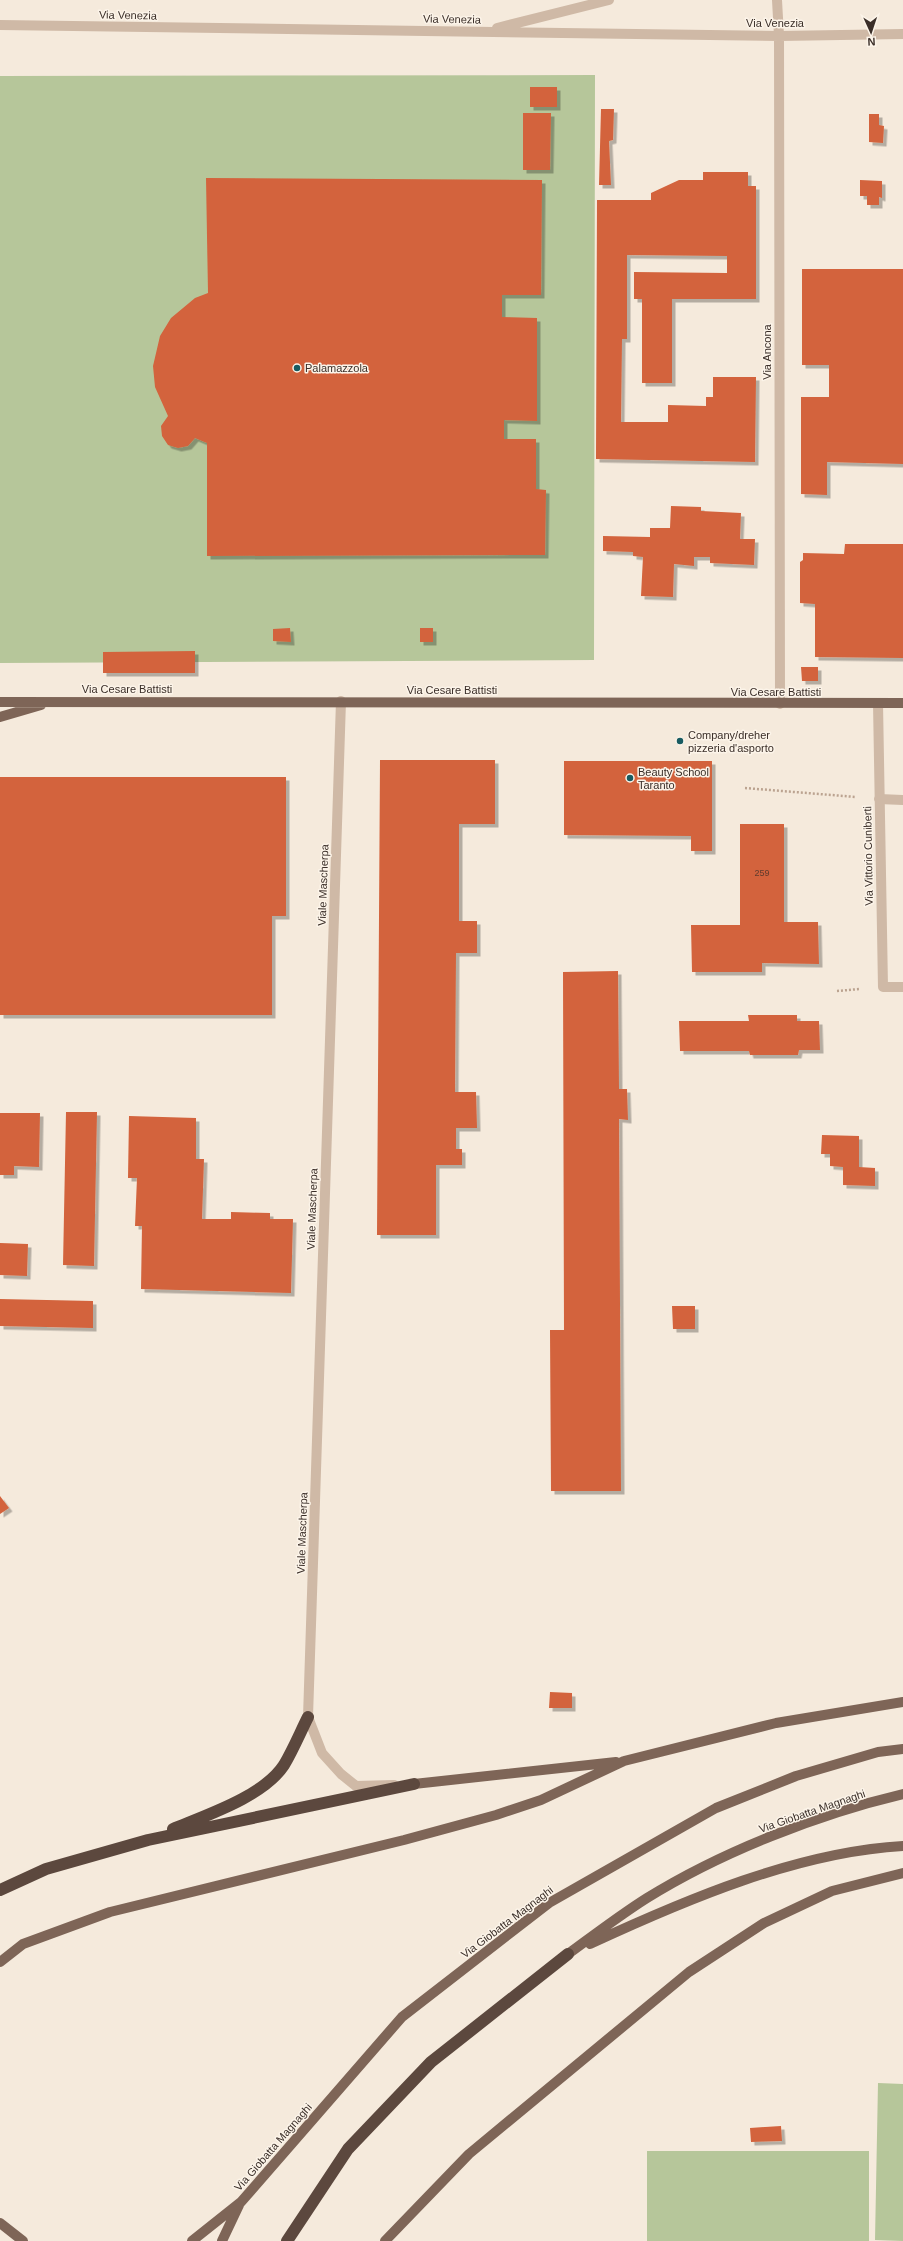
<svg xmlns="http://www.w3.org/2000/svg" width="903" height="2241" font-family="Helvetica,sans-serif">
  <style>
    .green { fill: #b6c69a }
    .building { fill: #d3633c; filter: url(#shadow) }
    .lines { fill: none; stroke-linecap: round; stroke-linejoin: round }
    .path { stroke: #bba390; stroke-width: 2.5; stroke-dasharray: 2 2; stroke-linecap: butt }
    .minor { stroke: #cfb9a6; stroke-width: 10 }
    .major { stroke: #7e6557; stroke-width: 10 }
    .highway { stroke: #5c483e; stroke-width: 12 }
    .poi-dot { fill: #185b61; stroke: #fcf4e9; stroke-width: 1.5 }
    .labels { text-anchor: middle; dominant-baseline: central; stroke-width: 3; stroke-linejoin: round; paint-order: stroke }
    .number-label { font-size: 9px; fill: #603b2d }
    .street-label { font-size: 11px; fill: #3a2e28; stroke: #fcf4e9 }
    .poi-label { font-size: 11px; fill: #3a2e28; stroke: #fcf4e9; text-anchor: start }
  </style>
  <defs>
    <filter id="shadow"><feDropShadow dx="3.5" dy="3.5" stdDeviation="0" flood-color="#0004"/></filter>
  </defs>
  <rect width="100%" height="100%" fill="#f5eadc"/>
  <!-- green -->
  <path class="green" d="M595,75L594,660L0,663V76Z
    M878,2083L903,2084V2241L875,2240Z
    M647,2151H869V2241H647Z"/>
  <!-- building -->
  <path class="building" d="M530,87H557V107H530Z
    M601,109H614L613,140L609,141L611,185H599Z
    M523,113H551L550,170H523Z
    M869,114H879V125L884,126L883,143L869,142Z
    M703,172H748V186H756V299H672V383H642V299H634V272L727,273V256L627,255V339H622L621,422H668V405L706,406V397H713V377H756L755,462L596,459L597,200H651V193L679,180H703Z
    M206,178L542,180L541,295H502V317L537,318V421L504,420V439H536V489L546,490L545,555L207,556V443L195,438L188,446L178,448L168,445L162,436L161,426L168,416L155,387L153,366L160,336L171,318L195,298L208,293Z
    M860,180L882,181V198L879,197V205H867V196H860Z
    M802,269H903V464L827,462V495L801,494V397H829V365H802Z
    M671,506L701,507V511L741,513L740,539H755L754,565L710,563V557H694V566L674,564L673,597L641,596L643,557L633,556V552L603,551V536L650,537V528H670Z
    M845,544H903V658L815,657V604L800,603V562L803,560V553L844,554Z
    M290,628L291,642L273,641V629Z
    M420,628H433V642H420Z
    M195,651V673H103V652Z
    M801,667H818V681H802Z
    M380,760H495V824H459V921H477V953H456L455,1092H476L477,1128H456V1149H462V1165H436V1235H377Z
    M564,761H712V851H691V836L564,835Z
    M0,777H286V916H272V1015H0Z
    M740,824H784V922H818L819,964L762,963V972H692L691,925H740Z
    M618,971L619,1089H627L628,1120L619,1119L621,1491H551L550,1330H564L563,972Z
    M748,1015H797V1021H819L820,1050H799L798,1055H750L749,1051H680L679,1021H749Z
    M66,1112H97L94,1266L63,1265Z
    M0,1113H40L39,1167L14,1166V1175H0Z
    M129,1116L196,1118V1159H204L202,1219H231V1212L270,1213V1219H293L291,1293L141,1289L142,1226H135L137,1178H128Z
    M822,1135L859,1136V1167L875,1168V1186L843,1185V1167L830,1166V1154H821Z
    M0,1243L28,1244L27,1276L0,1275Z
    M0,1299L93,1301V1328L0,1326Z
    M672,1306H695V1329H673Z
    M0,1496L9,1508L0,1514Z
    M550,1692L572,1693V1708H549Z
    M781,2126L782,2141L751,2142L750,2128Z"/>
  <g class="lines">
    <!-- path -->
    <path class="path" d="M745,788L856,797
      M837,991L860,989"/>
    <!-- minor -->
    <path class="minor" d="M777,0L779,36L780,704
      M0,25L779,36L903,34
      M497,28L609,0
      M341,701L308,1717L322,1753L341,1774L356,1786L394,1785
      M878,703L883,987H903
      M879,799L903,800"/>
    <!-- major -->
    <path class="major" d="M0,702L903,703
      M0,717L41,705
      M414,1784L616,1762
      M590,1944C685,1900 797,1852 903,1846
      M568,1954C594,1935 620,1915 647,1898C721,1852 818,1814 903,1794
      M0,1962L23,1944L110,1912L404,1840L496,1815L541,1800L624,1761L776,1723L903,1702
      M0,2223L23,2241
      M192,2241L241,2202L402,2017L549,1903L716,1808L796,1776L878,1752L903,1749
      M222,2241L239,2205
      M385,2241L469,2154L689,1972L764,1923L832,1891L903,1873"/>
    <!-- highway -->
    <path class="highway" d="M173,1829C207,1815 264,1796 284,1765C293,1750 300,1733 308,1717
      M0,1890L46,1869L148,1840L414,1784
      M287,2241L348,2149L431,2062L568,1954"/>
  </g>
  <!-- markers -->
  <g class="poi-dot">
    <circle cx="297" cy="368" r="4"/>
    <circle cx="680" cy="741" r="4"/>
    <circle cx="630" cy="778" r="4"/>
  </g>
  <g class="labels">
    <!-- number labels -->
    <g class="number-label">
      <text x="762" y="873">259</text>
    </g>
    <!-- street labels -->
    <g class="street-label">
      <text transform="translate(128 15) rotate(1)">Via Venezia</text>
      <text transform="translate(452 19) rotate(1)">Via Venezia</text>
      <text x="775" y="23">Via Venezia</text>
      <text transform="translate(767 352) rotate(-90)">Via Ancona</text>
      <text x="127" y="689">Via Cesare Battisti</text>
      <text x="452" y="690">Via Cesare Battisti</text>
      <text x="776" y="692">Via Cesare Battisti</text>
      <text transform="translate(868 856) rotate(-91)">Via Vittorio Cuniberti</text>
      <text transform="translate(323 885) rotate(-88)">Viale Mascherpa</text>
      <text transform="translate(312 1209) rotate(-88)">Viale Mascherpa</text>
      <text transform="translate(302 1533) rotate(-88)">Viale Mascherpa</text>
      <text transform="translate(812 1811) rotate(-19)">Via Giobatta Magnaghi</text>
      <text transform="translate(507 1922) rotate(-37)">Via Giobatta Magnaghi</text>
      <text transform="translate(273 2147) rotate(-49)">Via Giobatta Magnaghi</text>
    </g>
    <!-- poi labels -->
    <g class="poi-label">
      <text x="305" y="368">Palamazzola</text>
      <text x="688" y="735">Company/dreher<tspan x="688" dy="13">pizzeria d'asporto</tspan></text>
      <text x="638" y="772">Beauty School<tspan x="638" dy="13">Taranto</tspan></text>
    </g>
  </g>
  <!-- north arrow -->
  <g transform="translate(871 32) rotate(177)" stroke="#fcf4e9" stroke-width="3" paint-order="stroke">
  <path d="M0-3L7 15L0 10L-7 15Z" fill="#3a2e28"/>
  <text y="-6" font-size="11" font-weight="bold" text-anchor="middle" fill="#3a2e28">N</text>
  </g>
</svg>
